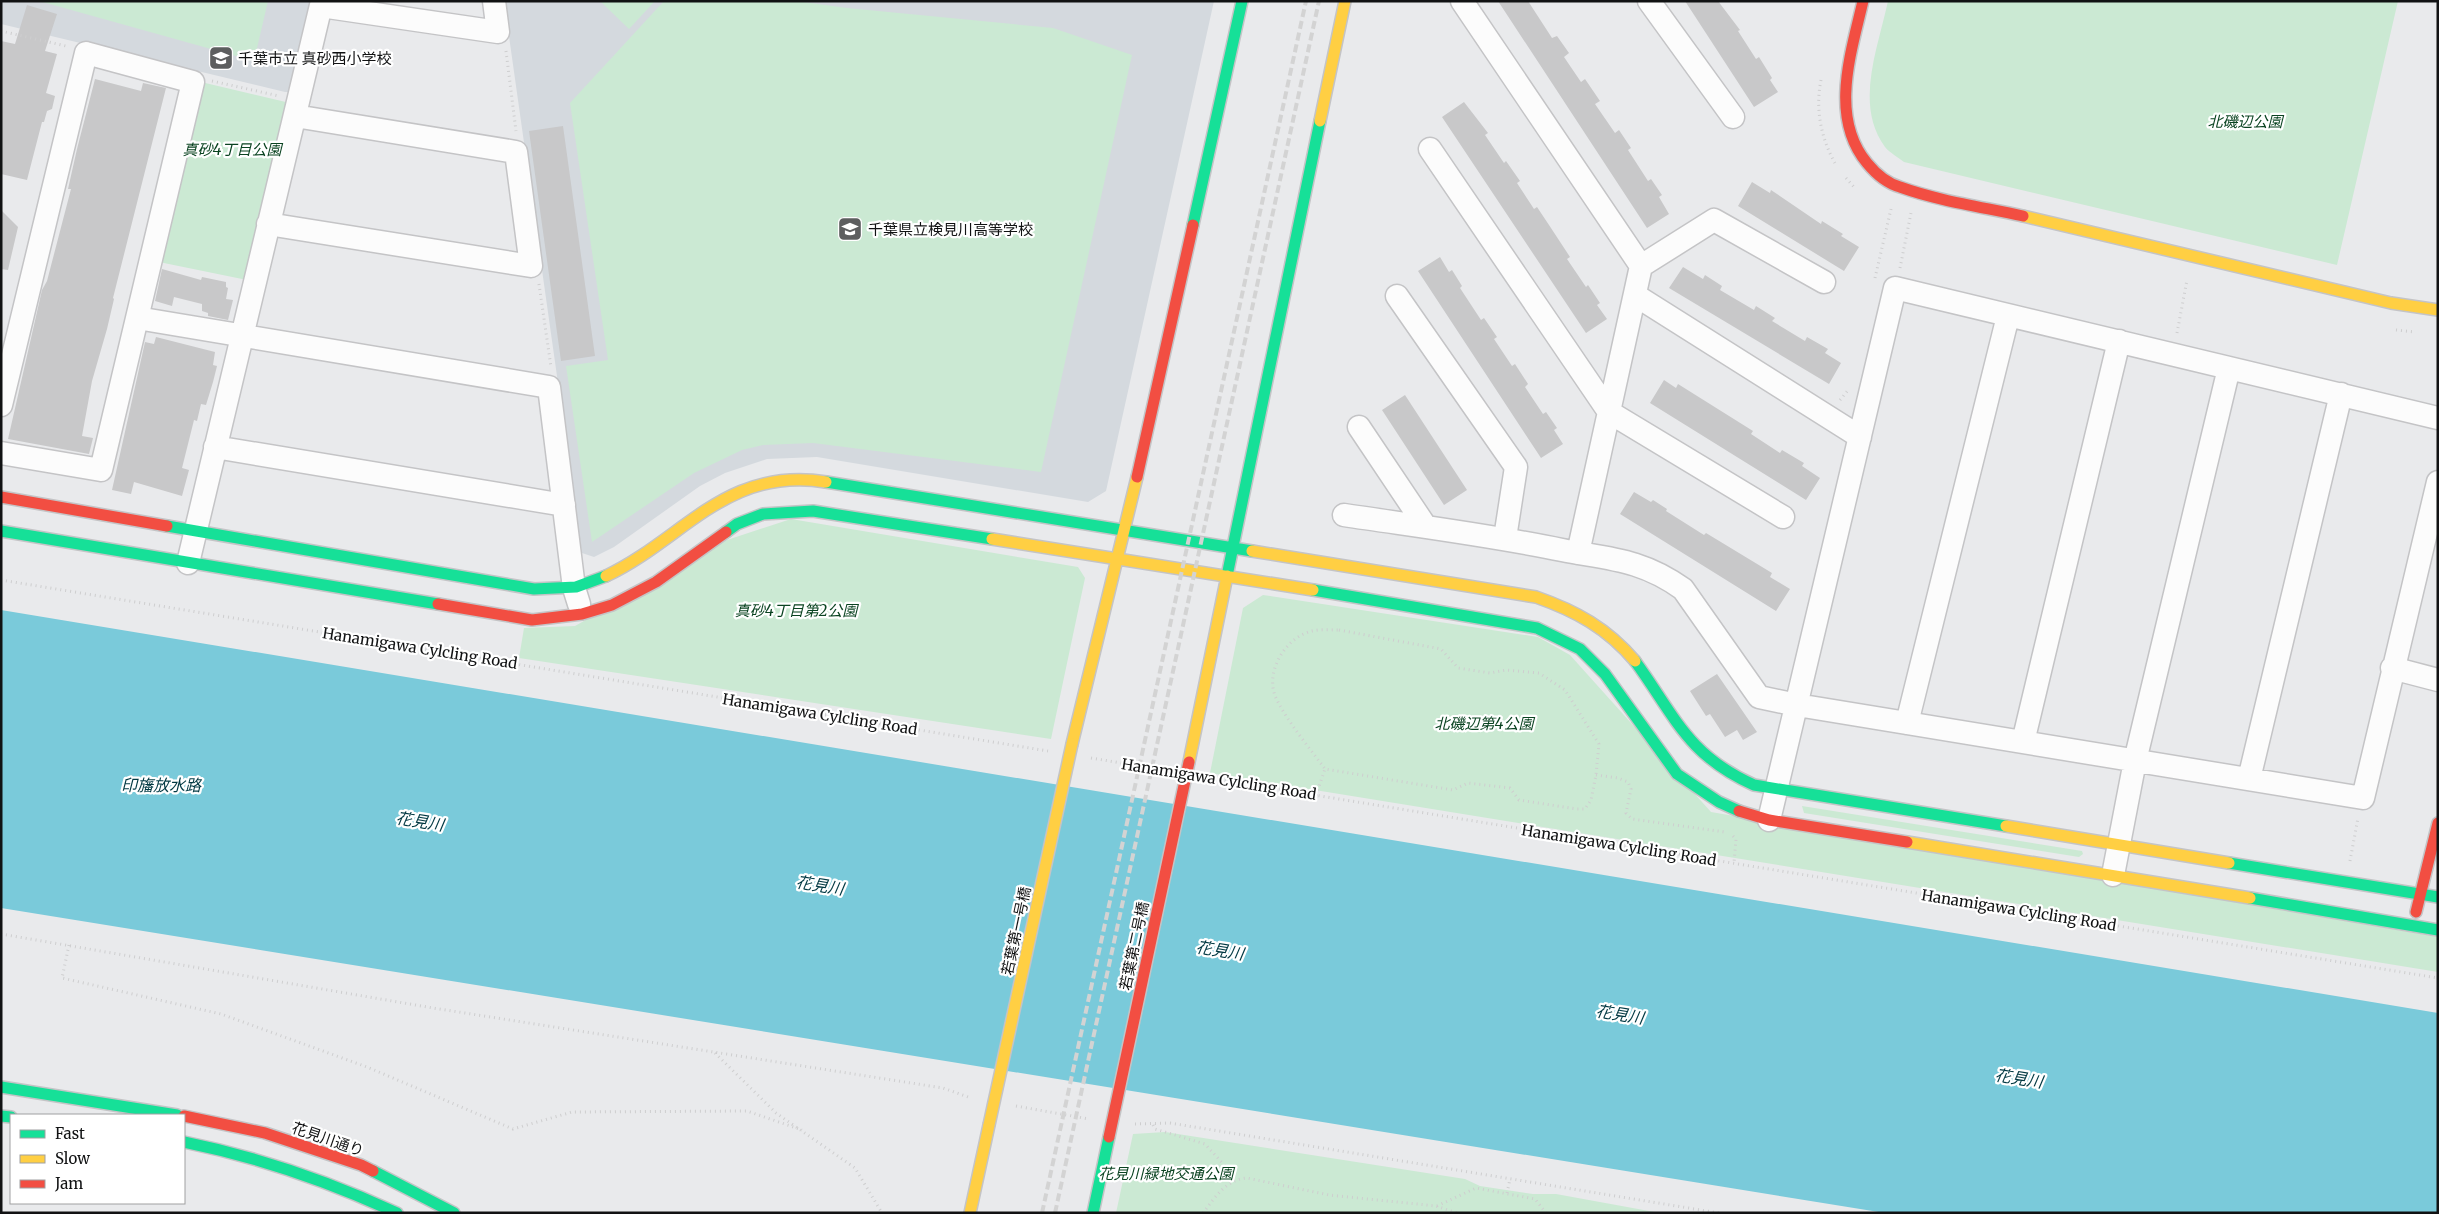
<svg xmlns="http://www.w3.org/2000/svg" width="2439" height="1214" font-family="Merriweather,'Noto Sans JP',serif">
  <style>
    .built { fill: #d4d9de }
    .green { fill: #cbe9d3 }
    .water { fill: #7acada }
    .building { fill: #c8c8c9 }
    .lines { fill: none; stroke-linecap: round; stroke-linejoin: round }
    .street-casing { stroke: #c4c4c6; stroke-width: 25 }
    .fast-casing { stroke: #c4c4c6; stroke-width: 14 }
    .slow-casing { stroke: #c4c4c6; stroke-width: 14 }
    .jam-casing { stroke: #c4c4c6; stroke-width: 14 }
    .path { stroke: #cececf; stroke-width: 3; stroke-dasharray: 1 4; stroke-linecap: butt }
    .street { stroke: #fcfcfc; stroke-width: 22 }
    .fast { stroke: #16e098; stroke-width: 11 }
    .slow { stroke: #ffcf43; stroke-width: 11 }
    .jam { stroke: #f24e42; stroke-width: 11 }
    .rail { stroke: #d3d3d3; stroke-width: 4; stroke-dasharray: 8 4; stroke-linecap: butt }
    .slow-bridge-casing { stroke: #c4c4c6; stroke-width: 14; stroke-linecap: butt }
    .jam-bridge-casing { stroke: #c4c4c6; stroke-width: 14; stroke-linecap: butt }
    .slow-bridge { stroke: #ffcf43; stroke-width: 11 }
    .jam-bridge { stroke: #f24e42; stroke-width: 11 }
    .labels { text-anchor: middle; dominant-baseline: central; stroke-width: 4.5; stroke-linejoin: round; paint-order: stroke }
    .poi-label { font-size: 15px; fill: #111213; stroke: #fff; text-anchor: start }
    .park-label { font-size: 15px; font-style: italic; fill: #0a4321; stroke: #fff }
    .street-label { font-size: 15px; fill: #111213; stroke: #fff }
    .water-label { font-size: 16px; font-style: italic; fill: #013842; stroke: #fff }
  </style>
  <rect width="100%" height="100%" fill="#e9eaec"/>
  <!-- built -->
  <path class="built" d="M1,1H312L290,92H285L1,24Z
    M504,1H1214L1106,491L1088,502L817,457L767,459L725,473L700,486L614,547L594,557L582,553Z"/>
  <!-- green -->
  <path class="green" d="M39,1H268L254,61Z
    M600,1H655L629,29Z
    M664,1H796L847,8L1053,28L1132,55L1041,472L813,443L763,445L742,450L694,473L592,542L566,366L608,360L570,103Z
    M1888,1H2398L2337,265L1904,162C1898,157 1890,153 1885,147C1854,105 1878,48 1888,1Z
    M201,82L290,103L247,280L159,262Z
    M791,519L1078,567L1085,578L1051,739L519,658L524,628L575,626L727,540Z
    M1263,595L1538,637L1570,655L1711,812L2438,937V972L1210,773L1243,608Z
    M1802,806L2082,851L2083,854L2079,857L1804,813Z
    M1165,1132L1465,1179L1480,1186L1533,1194H1556L1660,1213H1116L1133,1134Z"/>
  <!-- water -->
  <path class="water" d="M1,610L2438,1013V1213H1885L1,908Z"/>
  <!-- building -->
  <path class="building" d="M1498,1H1528L1552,38L1557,36L1569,53L1564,57L1581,82L1585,79L1600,101L1595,104L1615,133L1619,130L1631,148L1628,150L1648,181L1651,179L1662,195L1659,197L1669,214L1647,228Z
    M1685,1H1718L1740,30L1738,31L1756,59L1759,57L1772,78L1770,80L1778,92L1754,107Z
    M27,5L57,14L45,51L57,54L46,93L55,96L52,109L47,111L44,122H42L27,180L1,174V41L15,44Z
    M95,79L141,91L143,83L166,88L113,298L114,299L107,329L92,381L82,436L93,438L89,454L8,439L42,290L47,281L71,189H68L77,149Z
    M1464,102L1488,133L1485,135L1504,163L1506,161L1520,181L1517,183L1534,209L1537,207L1549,225L1570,257L1567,259L1586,287L1588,285L1600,303L1597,305L1607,319L1586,333L1442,117Z
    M563,126L595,356L561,361L529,131Z
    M1752,182L1770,193L1771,190L1821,224L1822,221L1843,234L1841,236L1859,247L1844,271L1738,206Z
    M1,210L18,227L8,270L1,269Z
    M1440,257L1449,272L1452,270L1462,286L1460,288L1481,320L1484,318L1497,337L1494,339L1512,366L1515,364L1528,384L1525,387L1543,414L1546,412L1557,428L1554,430L1563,444L1541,458L1418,271Z
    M1683,267L1703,279L1705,275L1722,286L1720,290L1754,310L1756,306L1775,318L1772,321L1805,341L1807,337L1828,349L1825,353L1841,363L1829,384L1669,288Z
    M162,269L201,280L202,277L226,282V287L228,288L226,299L233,300L228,320L208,316V313L202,311V304L174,297L172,306L155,301Z
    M156,337L215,352L213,365L217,366L213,382L206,405L201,404L197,421L194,420L182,468L189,470L182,496L134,482L131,494L112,490L145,342L154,344Z
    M1664,380L1676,388L1678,384L1753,431L1751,434L1780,453L1782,450L1804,463L1802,466L1820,478L1806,500L1650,403Z
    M1405,395L1467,490L1444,505L1382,410Z
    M1634,492L1651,502L1653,500L1667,509L1666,511L1704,535L1706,533L1772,573L1770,577L1790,589L1776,611L1620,514Z
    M1717,674L1757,732L1743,740L1737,730L1725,737L1710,714L1706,716L1690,691Z"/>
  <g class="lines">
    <defs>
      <path id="street" d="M1462,1L1641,266
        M1649,1L1733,117
        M321,6L498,32L494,1
        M1430,149L1609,412L1783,517
        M268,224L531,266L516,152L295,116
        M1635,295L1860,437
        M1397,296L1516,467L1505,538
        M137,318L549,387L574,588L579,604
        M1,405L86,53L193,82L101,470L1,453
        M1359,427L1426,527
        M215,447L564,505
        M1344,515C1417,526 1490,535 1562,550C1609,559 1641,559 1683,589L1759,697L1797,705L2363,798L2438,482
        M1578,553L1641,266L1714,220L1824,282
        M188,563L322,1
        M2392,668L2438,680
        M1907,723L2008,316
        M2023,742L2119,341
        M2249,779L2341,394
        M1769,820L1895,288L2438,418
        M2113,875L2135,761L2229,368"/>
      <path id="fast" d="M1193,225L1242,1
        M826,482L1252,551
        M167,526L534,589L576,587L606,576
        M1,531L438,604
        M726,532L737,524L763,514L813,511L992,539
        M1227,576L1320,121
        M1313,590L1537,628L1580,649L1605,674L1677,774L1719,802L1739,811
        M1635,661C1675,716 1687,755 1754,785L2006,826
        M2229,863L2438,897
        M2250,898L2438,930
        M1,1087L177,1115
        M1,1116L11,1117
        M184,1142C258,1157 328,1181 397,1213
        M373,1171L454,1213
        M1093,1213L1109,1137"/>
      <path id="slow" d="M1320,121L1345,1
        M2023,216L2391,303L2438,310
        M992,539L1313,590
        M1252,551L1536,597C1576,611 1607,628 1635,661
        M606,576C684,539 726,466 826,482
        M1072,744L1137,477
        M1189,762L1227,576
        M2006,826L2229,863
        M1907,842L2250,898
        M970,1213L989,1125"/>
      <path id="jam" d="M1863,1C1851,53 1829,117 1867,163C1876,174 1886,183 1900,187C1939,201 1982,207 2023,216
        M1137,477L1193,225
        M1,497L167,526
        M438,604L532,620L582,614L612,605L656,582L726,532
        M1739,811L1769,820L1907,842
        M2416,912L2438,823
        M184,1116L265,1133L361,1165L373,1171"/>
    </defs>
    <!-- street casing -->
    <use href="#street" class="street-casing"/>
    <!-- fast casing -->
    <use href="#fast" class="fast-casing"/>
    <!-- slow casing -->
    <use href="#slow" class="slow-casing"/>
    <!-- jam casing -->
    <use href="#jam" class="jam-casing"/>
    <!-- path -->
    <path class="path" d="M1,31L66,46
      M506,51L516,131
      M1821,80C1815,109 1821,139 1836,165
      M212,81L279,96
      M1846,178L1855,188
      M1900,268L1911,213
      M1875,278L1891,209
      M539,284L551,367
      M2396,330L2415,332
      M2177,333L2187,280
      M1840,400L1849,389
      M1,580L1048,751
      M1339,630L1441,649L1458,668L1490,673L1506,670L1539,673L1565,690L1599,744L1596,775L1591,800L1585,809H1577L1519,800L1510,788L1468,783L1453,790L1325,769C1309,747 1289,724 1277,700C1263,674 1285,637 1312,631C1320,629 1330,630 1339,630Z
      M1091,758L1164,770
      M1596,775L1618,778L1628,782L1631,789L1626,813L1632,819L1725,832
      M1210,778L2438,978
      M1316,795L1325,769
      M1733,836L1736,839L1734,863
      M2350,861L2358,818
      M1,934L433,1008L943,1088L971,1098
      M69,945L62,978L221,1014L367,1067L513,1129L572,1112L747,1111L802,1130
      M715,1053L776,1113L855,1168L882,1213
      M1016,1106L1089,1119
      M1135,1124L1170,1123L1719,1213
      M1153,1125L1155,1129L1205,1144L1237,1179
      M1507,1193L1510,1179
      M1437,1206L1476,1188L1535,1199L1546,1213
      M1203,1213C1215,1197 1227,1179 1247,1178L1329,1195L1436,1206L1457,1213"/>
    <!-- street -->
    <use href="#street" class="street"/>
    <!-- fast -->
    <use href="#fast" class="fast"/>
    <!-- slow -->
    <use href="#slow" class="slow"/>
    <!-- jam -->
    <use href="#jam" class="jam"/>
    <!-- rail -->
    <path class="rail" d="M1042,1213L1306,1
      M1055,1213L1319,1"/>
    <defs>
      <path id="slow-bridge" d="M989,1125L1072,744"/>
      <path id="jam-bridge" d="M1109,1137L1189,762"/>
    </defs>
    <!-- slow-bridge casing -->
    <use href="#slow-bridge" class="slow-bridge-casing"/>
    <!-- jam-bridge casing -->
    <use href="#jam-bridge" class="jam-bridge-casing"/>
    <!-- slow-bridge -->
    <use href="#slow-bridge" class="slow-bridge"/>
    <!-- jam-bridge -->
    <use href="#jam-bridge" class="jam-bridge"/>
  </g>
  <!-- icons -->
  <defs>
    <symbol id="school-square" viewBox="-11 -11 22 22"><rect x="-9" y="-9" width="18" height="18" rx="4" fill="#5d5e5f" stroke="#fff"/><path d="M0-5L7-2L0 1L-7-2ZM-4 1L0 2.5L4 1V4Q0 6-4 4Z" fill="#fff"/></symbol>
  </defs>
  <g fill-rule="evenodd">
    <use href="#school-square" x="207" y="44" width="28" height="28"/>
    <use href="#school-square" x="836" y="215" width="28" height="28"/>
  </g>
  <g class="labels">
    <!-- poi labels -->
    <g class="poi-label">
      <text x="238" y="58">千葉市立 真砂西小学校</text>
      <text x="868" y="229">千葉県立検見川高等学校</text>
    </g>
    <!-- park labels -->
    <g class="park-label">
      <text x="2245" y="121">北磯辺公園</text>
      <text x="232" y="149">真砂4丁目公園</text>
      <text x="796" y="610">真砂4丁目第2公園</text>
      <text x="1484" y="723">北磯辺第4公園</text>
      <text x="1166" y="1173">花見川緑地交通公園</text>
    </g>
    <!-- street labels -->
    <g class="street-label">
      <text transform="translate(420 648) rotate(9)">Hanamigawa Cylcling Road</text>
      <text transform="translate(820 714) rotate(9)">Hanamigawa Cylcling Road</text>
      <text transform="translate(1219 779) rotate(9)">Hanamigawa Cylcling Road</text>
      <text transform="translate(1619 845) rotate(9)">Hanamigawa Cylcling Road</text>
      <text transform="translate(2019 910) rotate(9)">Hanamigawa Cylcling Road</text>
      <text transform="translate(1016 931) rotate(-78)">若葉第一号橋</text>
      <text transform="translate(1134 946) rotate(-78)">若葉第二号橋</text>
      <text transform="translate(328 1139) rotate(19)">花見川通り</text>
    </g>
    <!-- water labels -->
    <g class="water-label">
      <text x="161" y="785">印旛放水路</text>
      <text transform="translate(420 821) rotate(9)">花見川</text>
      <text transform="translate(820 885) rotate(9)">花見川</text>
      <text transform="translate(1220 950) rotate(9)">花見川</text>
      <text transform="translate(1620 1014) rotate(9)">花見川</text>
      <text transform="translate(2019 1078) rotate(9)">花見川</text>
    </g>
  </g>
  <!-- border -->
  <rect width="2439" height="1214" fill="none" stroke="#111213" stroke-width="5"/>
  <!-- legend -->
  <rect x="10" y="1114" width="175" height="90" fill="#ffffff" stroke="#a0a0a1"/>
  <rect x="20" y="1130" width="25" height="8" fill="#16e098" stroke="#a0a0a1"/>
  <text x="55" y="1139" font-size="15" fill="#111213">Fast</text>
  <rect x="20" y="1155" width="25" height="8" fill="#ffcf43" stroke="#a0a0a1"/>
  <text x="55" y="1164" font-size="15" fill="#111213">Slow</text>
  <rect x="20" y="1180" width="25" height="8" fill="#f24e42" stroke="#a0a0a1"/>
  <text x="55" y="1189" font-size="15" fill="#111213">Jam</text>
</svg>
